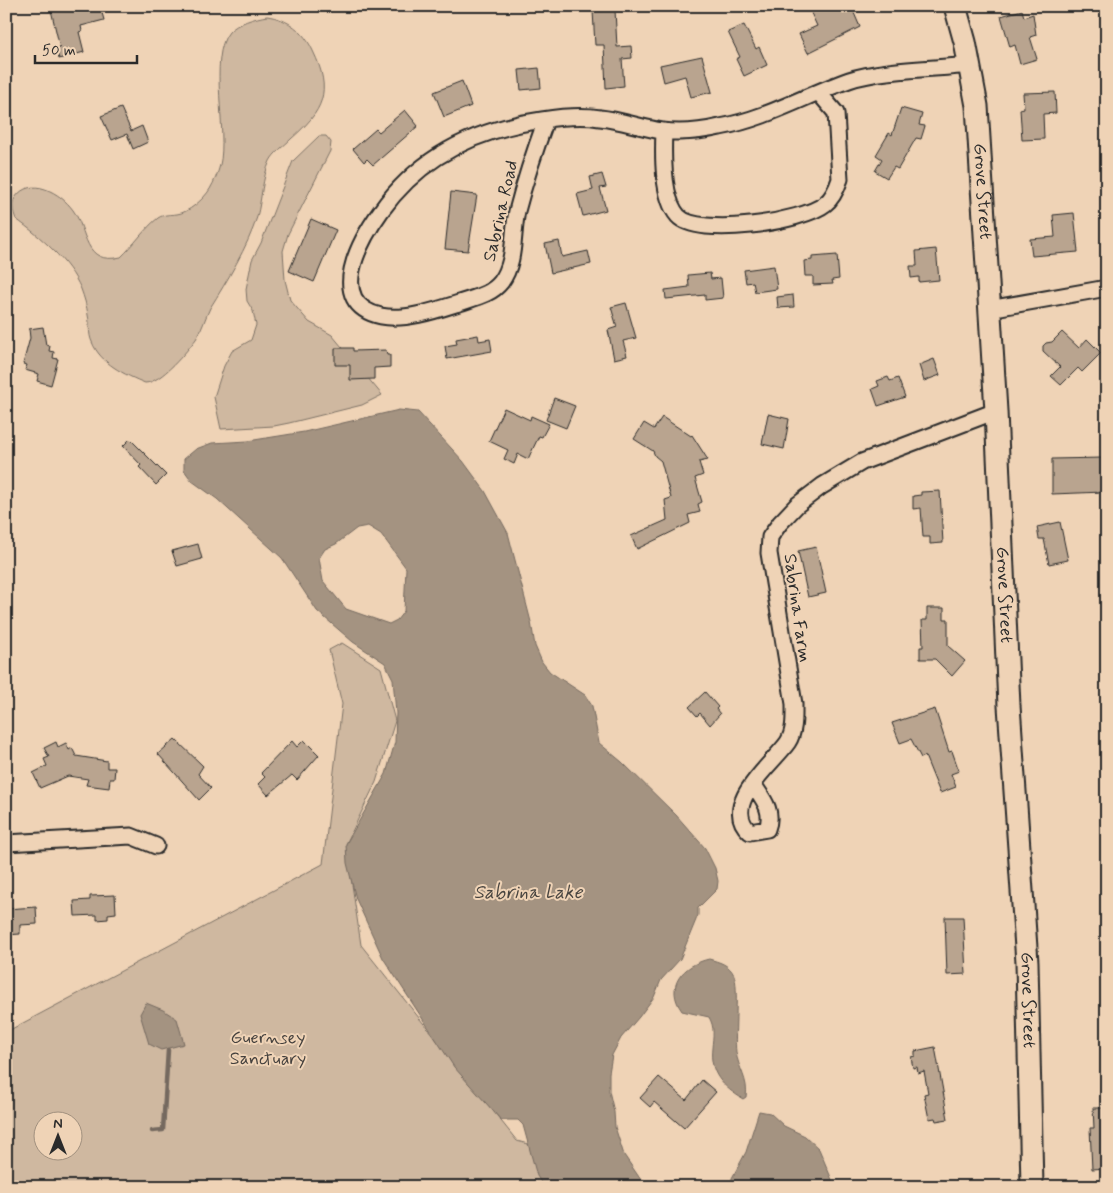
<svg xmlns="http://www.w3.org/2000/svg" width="1113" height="1193" font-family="Mynerve,sans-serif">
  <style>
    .green { fill: #cfb8a0; stroke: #7d7266; fill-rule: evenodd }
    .water { fill: #a49381; stroke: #74695f; fill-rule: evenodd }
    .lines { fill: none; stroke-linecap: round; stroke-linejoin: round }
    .stream { stroke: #74695f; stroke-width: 4.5 }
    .building { fill: #b9a48f; stroke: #2b2b2b }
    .street-casing { stroke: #2b2b2b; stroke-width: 19 }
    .secondary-casing { stroke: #2b2b2b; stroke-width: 25 }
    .street { stroke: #efd3b6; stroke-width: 15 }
    .secondary { stroke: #efd3b6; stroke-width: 21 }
    .labels { text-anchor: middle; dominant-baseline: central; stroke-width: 4; stroke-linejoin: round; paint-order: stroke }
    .street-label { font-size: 18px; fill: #2b2b2b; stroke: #efd3b6 }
    .park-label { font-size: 18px; fill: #44403d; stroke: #efd3b6 }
    .water-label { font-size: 19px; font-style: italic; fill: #494540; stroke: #efd3b6 }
  </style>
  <rect width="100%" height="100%" fill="#efd3b6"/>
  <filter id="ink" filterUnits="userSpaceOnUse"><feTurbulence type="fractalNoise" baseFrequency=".02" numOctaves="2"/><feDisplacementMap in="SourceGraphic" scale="10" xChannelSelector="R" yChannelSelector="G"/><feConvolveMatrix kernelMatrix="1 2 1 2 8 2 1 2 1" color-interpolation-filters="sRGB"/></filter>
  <g filter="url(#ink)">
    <!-- green -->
    <path class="green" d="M267,16C288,19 304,31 313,51C333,92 323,111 291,139C284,146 274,153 270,161C262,178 262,198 257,217C248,246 227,281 210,308C205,318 202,330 196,339C187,351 161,383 145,383C125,375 100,363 92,342C88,334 90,323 88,315C87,307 84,297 81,289C69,261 41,237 16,219C13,212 11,204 15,198C30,175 61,193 73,210C88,230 83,266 121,257C134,245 144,229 158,218C164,214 170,215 177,214C188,213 204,199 210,189C214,182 218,173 220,165C228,132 208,57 229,32C237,23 255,18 267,16Z
      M319,136H326L331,142L330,151L288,234L283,251L285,280L290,300L309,322L332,335L382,395L362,405L289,423L274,426L221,429L214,397L224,366L232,351L251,340L256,325L253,311L247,301L246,289L252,260L261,243L293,161Z
      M342,643L381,668L395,721L376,782L346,844L361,945L517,1141L539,1147L556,1187H6V1032L323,864L342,704L329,650ZM42,1120H72V1150H42Z"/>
    <!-- water -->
    <path class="water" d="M399,410L418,412L463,461L485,491L508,533L531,622L535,646L542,662L550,672L585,695L592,706L599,743L622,762L676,815L705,848L715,868L718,881L717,889L698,908V915L680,959L661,980L654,997L639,1017L621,1038L612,1055L609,1073V1091L614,1112L615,1127L624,1155L641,1180L665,1187H544L537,1176L523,1125L518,1120H501L454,1067L383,958L356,899L347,863L346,844L386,774L395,742L396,713L393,679L385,663L353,642L317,611L282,558L217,499L192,481L184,470V459L196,449L212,443L248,441L304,432ZM368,526L381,534L406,568L404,611L397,620L389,624L346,609L323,581L319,558L325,549L336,544L357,528Z
      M709,959C719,962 729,964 734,975C739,986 734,1035 736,1052C738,1068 749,1080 746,1097L743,1099C723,1087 709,1073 712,1048C713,1036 715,1028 709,1017L682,1011C664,986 683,965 709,959Z
      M146,1003L163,1010L177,1019L184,1044L161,1050L149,1044L140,1014Z
      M759,1111L770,1113L784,1126L805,1136L819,1149L835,1187H731L732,1178L746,1152Z"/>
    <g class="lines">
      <!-- stream -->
      <path class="stream" d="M152,1131L163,1130L168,1050"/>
    </g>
    <!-- building -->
    <path class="building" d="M66,6H100L104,20L81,26L82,31L79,32L84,52L59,59L56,49L60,48L51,10Z
      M827,6H851L860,27L808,53L799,34L817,26L811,13Z
      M615,10L617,47L631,46L632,58L622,59L624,86L606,88L604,45H595L593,11Z
      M1022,10L1024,17L1033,14L1036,35L1030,37L1037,59L1020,64L1015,45L1010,47L1001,16Z
      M744,25L756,49L759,47L767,65L744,76L736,59L740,57L728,32Z
      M702,56L712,92L691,97L685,76L664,82L660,65Z
      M539,68L541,88L521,90L519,70Z
      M462,81L471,106L444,117L434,92Z
      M1055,92L1056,113L1043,114L1044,139L1022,140L1020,109L1024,108L1023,93Z
      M121,108L131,131L142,126L148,142L133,149L127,134L112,140L101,116Z
      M901,108L922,114L919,125L925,126L921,139L916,138L898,169L894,167L887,178L875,171L882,159L876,155L889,133L892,135Z
      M405,110L418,126L373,165L367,159L364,162L353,149L376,129L379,132Z
      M602,174L606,187L600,188L606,210L583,216L577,194L593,190L590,177Z
      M451,192L477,195L468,251L445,249Z
      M1074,213L1078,252L1032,256L1030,239L1055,237L1053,215Z
      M311,219L336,230L314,282L289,271Z
      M559,241L562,257L588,251L591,264L551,273L545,244Z
      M936,249L939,280L919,282V277L911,278L910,266H917L916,251Z
      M837,255L839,279L832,280L833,284L813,285V276H805L804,261L812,260V257Z
      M774,266L777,289L755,292L753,282L746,283L744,270Z
      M710,273L711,279L721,278L723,298L705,300V295L666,299L665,290L689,287L688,275Z
      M793,295L794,307L778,308L777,297Z
      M626,303L636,338L623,341L627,356L614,359L608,330L617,327L611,307Z
      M43,327L46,345L50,346L49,351L54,352L53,358L58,359L51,385L37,381L39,374L25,370L27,365L23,364L30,338L29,329Z
      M1062,332L1079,348L1087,339L1101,353L1082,372L1078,368L1061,385L1051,376L1060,367L1043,351V346L1046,343L1052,342Z
      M478,335L479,341L490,339L492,351L447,359L445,346L457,344L456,339Z
      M335,348H353V351L386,350L387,355H390V367L374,368V379L350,380V365H335Z
      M934,359L940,375L924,381L919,365Z
      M888,377L890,381L898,378L905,397L878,406L872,389L879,386L877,381Z
      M554,398L575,406L566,428L546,420Z
      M504,408L530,420L531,416L549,424L542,437L539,436L528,459L518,454L514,464L504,459L508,450L489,441Z
      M768,414L789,419L784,449L762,444Z
      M662,417L691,436L692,435L708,460L699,462L703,475L695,478L702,502L698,504L700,512L688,515L690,523L637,549L631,536L667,520L665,500L671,498L661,461L655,456L653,451L634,439L644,423L654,429Z
      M130,439L166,475L156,485L139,467L141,465L123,446Z
      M1103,458L1104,492L1052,494V459Z
      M940,491L943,543L930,544V537H923L921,508L913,509V496L921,495V492Z
      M1060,522L1068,560L1049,564L1044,539H1039L1037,527Z
      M198,544L202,559L177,566L172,551Z
      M816,547L826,593L808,597L798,551Z
      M927,608H944V619H948V646L965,661L952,676L935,659H920V647H923L922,620H927Z
      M705,692L718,707L716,709L720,714L710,725L700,713L697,716L689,707Z
      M935,709L949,752L952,751L959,771L951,774L956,787L940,793L925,756L921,758L911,739L900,743L892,723Z
      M175,739L203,766L198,774L211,788L199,800L158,754Z
      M304,740L319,755L297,780L292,775L268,795L258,784L265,777L261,773L292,741L297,747Z
      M56,742L58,747L66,743L69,750L72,748L76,756L107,761V768H115L114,779H110L109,788L86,785L88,779L68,776L40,788L33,773L47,766L44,759L49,757L44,748Z
      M115,895L116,913L108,914V919L97,920V915L75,916L74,901L90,900V896Z
      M36,907L37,924L20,925V934L6,935V909Z
      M945,917H963L966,974L947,975Z
      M935,1047L948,1119L936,1121L935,1118L929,1119L924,1094L928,1093L924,1071L918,1073L917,1067L913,1068L911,1057L915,1056V1051Z
      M659,1077L686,1100L702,1080L716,1092L684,1128L654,1102L650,1107L640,1098Z
      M1093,1108H1107V1168L1092,1169L1090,1128H1094Z"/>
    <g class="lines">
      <defs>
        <path id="street" d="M546,120C535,150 525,180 517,211C512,234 516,262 501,282C491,295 473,298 459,303C437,310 405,321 381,316C324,303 361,239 381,211C420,156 477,129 542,120C561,117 581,115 600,118C621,120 641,128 662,131C680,133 703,131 720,127C766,119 806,95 849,80C881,69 936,69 970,65
          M664,131C663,154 662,198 678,216C698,238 803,222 825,204C833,198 837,188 840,179L836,113L819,93
          M989,309L1107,288
          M753,784C763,799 774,811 767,829L750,832C719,804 773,764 788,742C795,731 794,716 794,704L769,553L770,537L780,523L797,505L822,486L862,462L996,411
          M6,843L131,836L156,846"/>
        <g id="secondary">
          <path id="s1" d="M955,6L965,42L977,106L996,411L1009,706L1027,962L1032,1187"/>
        </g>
      </defs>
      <!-- street casing -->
      <use href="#street" class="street-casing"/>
      <!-- secondary casing -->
      <use href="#secondary" class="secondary-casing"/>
      <!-- street -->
      <use href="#street" class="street"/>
      <!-- secondary -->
      <use href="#secondary" class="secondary"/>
    </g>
  </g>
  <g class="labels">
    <!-- street labels -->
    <g class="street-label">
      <text stroke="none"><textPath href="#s1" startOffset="188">Grove Street</textPath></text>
      <text transform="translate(501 211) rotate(-77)">Sabrina Road</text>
      <text stroke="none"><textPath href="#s1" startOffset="592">Grove Street</textPath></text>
      <text transform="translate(797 608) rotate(82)">Sabrina Farm</text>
      <text stroke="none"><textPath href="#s1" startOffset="998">Grove Street</textPath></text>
    </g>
    <!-- park labels -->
    <g class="park-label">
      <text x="268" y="1038">Guernsey<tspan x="268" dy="21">Sanctuary</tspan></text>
    </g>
    <!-- water labels -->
    <g class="water-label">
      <text x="528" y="892">Sabrina Lake</text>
    </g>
  </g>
  <!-- margin -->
  <rect width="1113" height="1193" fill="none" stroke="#efd3b6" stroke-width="25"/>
  <rect x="12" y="12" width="1088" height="1168" fill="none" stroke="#2b2b2b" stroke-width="2" filter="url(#ink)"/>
  <!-- north arrow -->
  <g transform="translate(58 1136)"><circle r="24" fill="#efd3b6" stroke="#a1907e"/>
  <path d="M0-4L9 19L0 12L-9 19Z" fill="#2b2b2b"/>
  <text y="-8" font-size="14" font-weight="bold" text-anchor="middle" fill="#2b2b2b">N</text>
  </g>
  <!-- scale -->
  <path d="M35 55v8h102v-8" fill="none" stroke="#2b2b2b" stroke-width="2.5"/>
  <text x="42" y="55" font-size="15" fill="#2b2b2b" stroke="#efd3b6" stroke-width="4" paint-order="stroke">50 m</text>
</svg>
